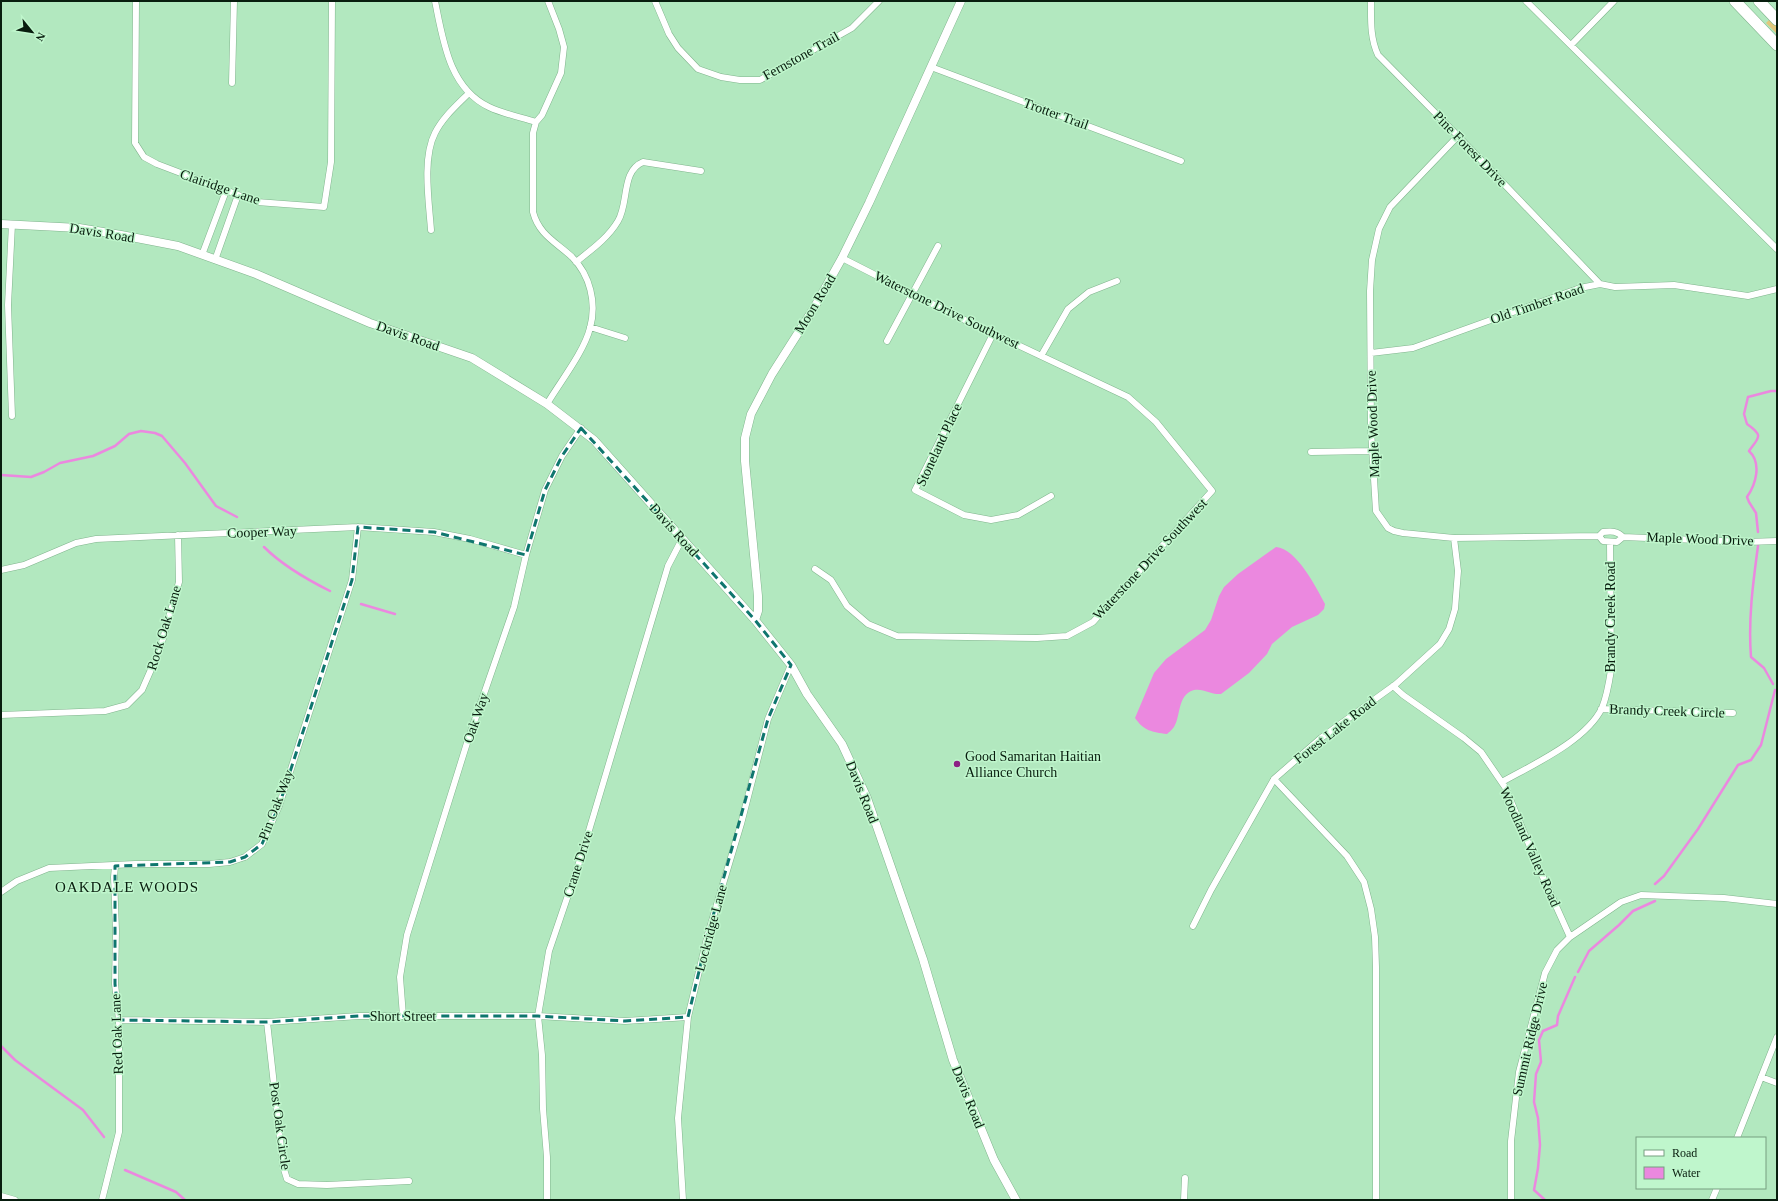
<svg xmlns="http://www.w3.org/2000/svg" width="1778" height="1201" font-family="Georgia,serif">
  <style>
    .green { fill: #e2c87d }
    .water { fill: #eb88df }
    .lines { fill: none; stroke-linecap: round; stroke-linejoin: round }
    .stream { stroke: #eb88df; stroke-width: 2.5 }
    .street-casing { stroke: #80b48d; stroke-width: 7 }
    .secondary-casing { stroke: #80b48d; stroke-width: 9 }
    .highway-casing { stroke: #80b48d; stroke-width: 12 }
    .street { stroke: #fff; stroke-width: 6 }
    .secondary { stroke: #fff; stroke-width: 8 }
    .highway { stroke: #fff; stroke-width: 11 }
    .marked { fill: none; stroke: #0f766e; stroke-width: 3; stroke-dasharray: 8 5; stroke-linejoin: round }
    .poi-dot { fill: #8d2184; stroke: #bff6cc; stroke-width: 1.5 }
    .labels { text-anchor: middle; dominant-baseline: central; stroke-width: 3; stroke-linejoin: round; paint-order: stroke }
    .street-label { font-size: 14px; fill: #081d0e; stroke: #bff6cc }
    .poi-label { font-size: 14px; fill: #081d0e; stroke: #bff6cc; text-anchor: start }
    .neighbourhood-label { font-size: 15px; letter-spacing: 1px; fill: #081d0e; stroke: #bff6cc }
  </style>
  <rect width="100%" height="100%" fill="#b2e8bf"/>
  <!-- green -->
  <path class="green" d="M1770,19L1777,27V34L1766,23Z"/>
  <!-- water -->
  <path class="water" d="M1276,547C1297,549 1316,587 1325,604L1324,609L1318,615L1292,627L1272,644L1267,654L1249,673L1221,694C1211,695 1204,688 1194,690C1177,695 1181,716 1174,727C1172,730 1169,732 1167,734C1152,732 1144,731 1135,718L1154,673L1166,659L1205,630L1211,620L1219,596L1224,587L1238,574Z"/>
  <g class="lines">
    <!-- stream -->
    <path class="stream" d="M1,475L31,477L44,472L60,463L93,456L115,446L129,434L141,431L155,433L162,436L185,463L216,506L237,517
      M1758,532L1756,513L1749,502L1747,497C1756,484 1762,463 1749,451C1759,437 1764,436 1747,424L1744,414L1748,397L1771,391H1777
      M1758,546C1753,583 1748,620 1751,657L1764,668L1773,684
      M264,547C283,566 306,579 330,591
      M361,604L395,614
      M1655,884L1664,876L1698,829L1738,765L1751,760L1761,745L1775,690
      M1578,972L1589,951L1619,925L1633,911L1655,901
      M1,1046L15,1060L83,1110L104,1137
      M125,1170L176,1192L185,1200
      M1545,1200L1534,1190L1538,1168L1540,1145L1538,1118L1534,1102L1536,1074L1541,1062L1539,1040L1543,1031L1557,1025L1558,1016L1575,977"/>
    <defs>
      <path id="street" d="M136,1L135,143L144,157L157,164L257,202L324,207L331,162L332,1
        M435,1C443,40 449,88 489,107C504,114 520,117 536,122
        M655,1L669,34L678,48L698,69L721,77L740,80H760L852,28L879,1
        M1371,1C1371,20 1370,38 1378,55L1458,136L1600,284
        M1526,1L1777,249
        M1571,45L1614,1
        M931,67L1181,161
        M232,83L234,1
        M1458,136L1390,207L1379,229L1372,260L1370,291L1371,430L1376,511L1388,528L1394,531L1403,533L1454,538L1599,536L1603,532C1612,531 1617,531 1623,537L1747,542L1777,541
        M12,224L8,305L12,416
        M431,230C429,202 422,158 435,133C443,117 457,105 469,93
        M202,255L226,191
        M215,260L238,195
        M576,262C591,250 608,238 618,221C629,203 621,171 643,162L701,171
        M590,327L625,338
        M993,334L915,490L964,515L991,520L1018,515L1051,496
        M887,341L938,246
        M1371,353L1413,348L1580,288L1600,284L1615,287L1674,285L1748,296L1777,289
        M1041,356L1068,309L1089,292L1117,281
        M547,404C560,382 584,352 590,328C597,303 590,275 572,257C556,242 539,235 533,212V133L536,122L542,115L561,73L564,47L559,29L548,1
        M1311,452L1372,451
        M1599,536L1603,541L1617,542L1623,537
        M815,569L831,580L847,606L868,624L897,636L1037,638L1067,636L1093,622L1212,491L1156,422L1128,397L950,313L842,258
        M1,570L24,565L76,543L96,539L358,527L434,532L470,539L526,555
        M1393,686L1403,695L1464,738L1481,752L1505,787L1538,866L1570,937
        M1601,709L1733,713
        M1,715L105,711L127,705L142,690L160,649L179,582L178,535
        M1274,779L1347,856L1364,882L1371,909L1375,937L1376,967V1200
        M1502,782C1532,765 1586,741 1602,708C1607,696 1609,683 1611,670L1610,542
        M1,892L17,881L49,868L135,864H209L230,862L245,857L262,844L279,806L352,580L358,527
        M1193,926L1211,890L1274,779L1321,738L1396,684L1440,644L1449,629L1455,609L1458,571L1454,538
        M403,1016L400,977L407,935L467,743L514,607L526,555L545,490L562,456L581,428
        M119,1020L267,1022L359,1016H538L625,1021L688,1017
        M267,1022L283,1166L287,1179L298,1184L327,1185L409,1181
        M1761,1077L1777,1083
        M1737,1138L1777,1037
        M1,1196L15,1200
        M102,1200L119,1132V1020L115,984L116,931L114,877L115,866
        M547,1200V1157L543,1109L542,1055L538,1016L549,951L582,854L668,566L682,539
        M683,1200L678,1118L688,1017L708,934L741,824L768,719L791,665
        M1184,1200L1185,1178
        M1511,1200V1141L1519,1072L1545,973L1557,950L1570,937L1621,902L1641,895L1724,898L1777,904
        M1712,1200L1717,1188"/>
      <path id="secondary" d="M1,224L79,228L121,235L178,246L256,274L370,323L472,358L547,404L594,440L755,620L791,665L807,694L842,744L867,798L923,959L953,1060L994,1160L1016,1200
        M755,620L758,611V596L745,461V438L751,414L772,374L814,308L842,258L869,203L961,1"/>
      <path id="highway" d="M1735,1L1777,45
        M1759,1L1777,20"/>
    </defs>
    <!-- street casing -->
    <use href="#street" class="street-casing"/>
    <!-- secondary casing -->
    <use href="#secondary" class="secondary-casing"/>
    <!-- highway casing -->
    <use href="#highway" class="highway-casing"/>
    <!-- street -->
    <use href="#street" class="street"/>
    <!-- secondary -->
    <use href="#secondary" class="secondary"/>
    <!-- highway -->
    <use href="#highway" class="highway"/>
  </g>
  <!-- marked area -->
  <path class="marked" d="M581,428L755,620L791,665L768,719L708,934L688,1017L625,1021L538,1016H359L267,1022L119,1020L115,984V866L230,862L245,857L262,844L279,806L352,580L358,527L434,532L526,555L545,490L562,456Z"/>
  <!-- markers -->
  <circle class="poi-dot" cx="957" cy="764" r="4"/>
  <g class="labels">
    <!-- street labels -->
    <g class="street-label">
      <text transform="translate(801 56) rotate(-29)">Fernstone Trail</text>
      <text transform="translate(1056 114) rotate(20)">Trotter Trail</text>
      <text transform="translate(1470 149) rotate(46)">Pine Forest Drive</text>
      <text transform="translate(220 187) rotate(19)">Clairidge Lane</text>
      <text transform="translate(102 233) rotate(9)">Davis Road</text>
      <text transform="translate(815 304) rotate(-59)">Moon Road</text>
      <text transform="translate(1537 304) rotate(-19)">Old Timber Road</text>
      <text transform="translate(947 310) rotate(26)">Waterstone Drive Southwest</text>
      <text transform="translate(408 336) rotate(19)">Davis Road</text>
      <text transform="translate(1373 424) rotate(-92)">Maple Wood Drive</text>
      <text transform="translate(939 445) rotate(-65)">Stoneland Place</text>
      <text transform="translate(674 530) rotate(48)">Davis Road</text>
      <text transform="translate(262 532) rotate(-2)">Cooper Way</text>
      <text transform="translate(1700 539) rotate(2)">Maple Wood Drive</text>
      <text transform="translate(1150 559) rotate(-47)">Waterstone Drive Southwest</text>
      <text transform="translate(1610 617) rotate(-90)">Brandy Creek Road</text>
      <text transform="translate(164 628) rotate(-73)">Rock Oak Lane</text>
      <text transform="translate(1667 711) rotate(2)">Brandy Creek Circle</text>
      <text transform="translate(476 718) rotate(-71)">Oak Way</text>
      <text transform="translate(1335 730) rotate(-38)">Forest Lake Road</text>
      <text transform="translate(862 792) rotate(68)">Davis Road</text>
      <text transform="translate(276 805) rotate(-69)">Pin Oak Way</text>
      <text transform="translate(1530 847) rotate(66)">Woodland Valley Road</text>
      <text transform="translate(578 864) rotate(-72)">Crane Drive</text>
      <text transform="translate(711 928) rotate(-75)">Lockridge Lane</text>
      <text x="403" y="1016">Short Street</text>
      <text transform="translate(117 1034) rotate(-92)">Red Oak Lane</text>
      <text transform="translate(1530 1039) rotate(-77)">Summit Ridge Drive</text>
      <text transform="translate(968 1097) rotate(68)">Davis Road</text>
      <text transform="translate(280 1126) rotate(82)">Post Oak Circle</text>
    </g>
    <!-- poi labels -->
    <g class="poi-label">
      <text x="965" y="756">Good Samaritan Haitian<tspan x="965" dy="16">Alliance Church</tspan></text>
    </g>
    <!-- neighbourhood labels -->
    <g class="neighbourhood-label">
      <text x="127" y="887">OAKDALE WOODS</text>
    </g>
  </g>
  <!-- border -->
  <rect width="1778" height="1201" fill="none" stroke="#081d0e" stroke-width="4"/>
  <!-- legend -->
  <rect x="1636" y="1137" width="130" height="52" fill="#bff6cc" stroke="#769f80"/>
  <rect x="1644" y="1150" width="20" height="6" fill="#ffffff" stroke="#769f80"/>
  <text x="1672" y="1157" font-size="12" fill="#081d0e">Road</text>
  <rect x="1644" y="1167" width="20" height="12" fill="#eb88df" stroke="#769f80"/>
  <text x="1672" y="1177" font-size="12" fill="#081d0e">Water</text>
  <!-- north arrow -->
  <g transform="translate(32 32) rotate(120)" stroke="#bff6cc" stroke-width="3" paint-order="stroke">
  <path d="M0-3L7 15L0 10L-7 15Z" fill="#081d0e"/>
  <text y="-6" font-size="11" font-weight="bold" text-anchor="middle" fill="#081d0e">N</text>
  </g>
</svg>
